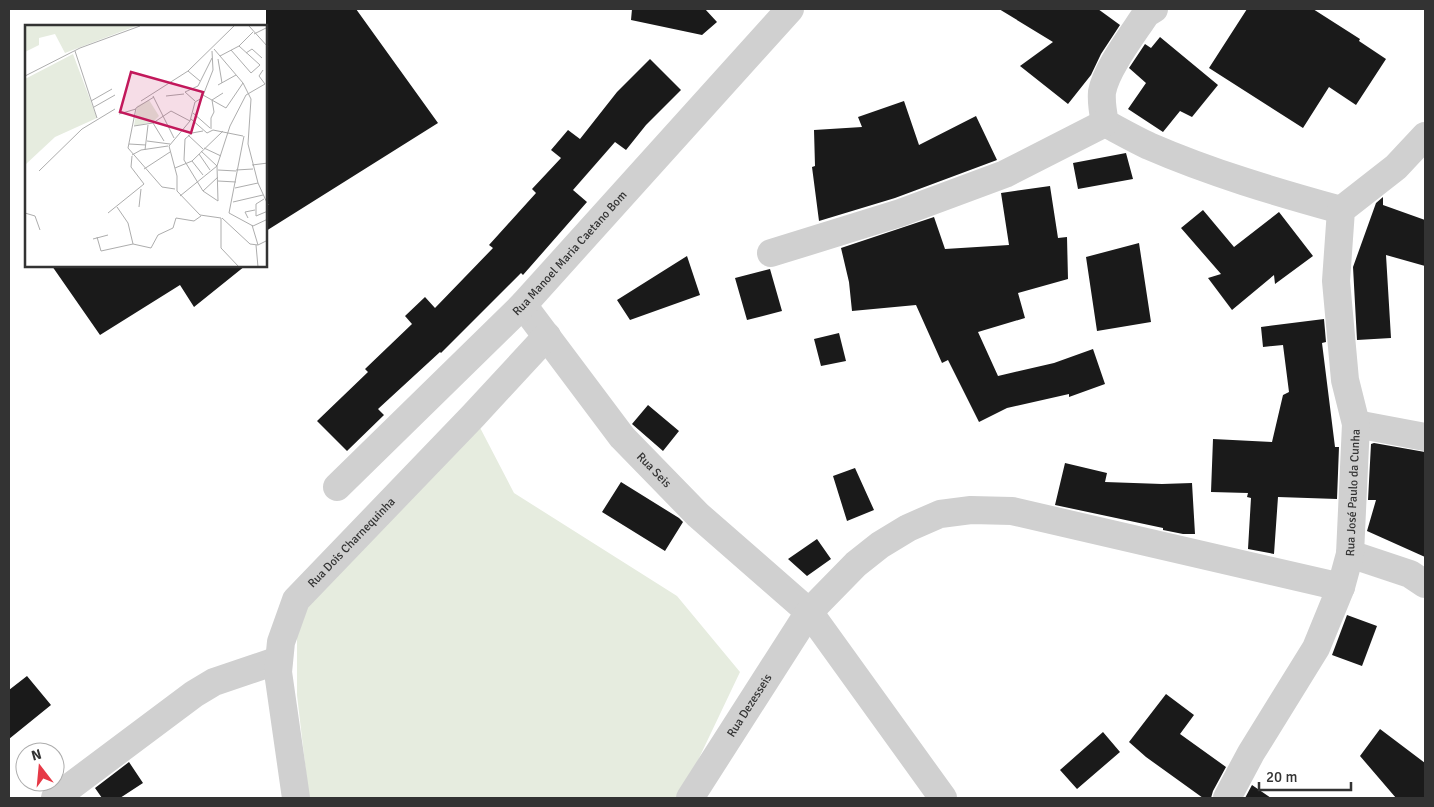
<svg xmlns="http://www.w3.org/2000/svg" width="1434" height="807" font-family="Signika,sans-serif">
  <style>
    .green { fill: #e6ecdf }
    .building { fill: #1a1a1a }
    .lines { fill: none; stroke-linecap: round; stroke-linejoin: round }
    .street { stroke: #d0d0d0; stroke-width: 28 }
    .labels { text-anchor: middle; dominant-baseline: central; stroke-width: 5; stroke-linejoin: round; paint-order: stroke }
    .street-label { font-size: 12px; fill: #333; stroke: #fff }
    .inset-road { fill: none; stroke: #adadad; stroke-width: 1 }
    .view { fill: #c2185b; fill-opacity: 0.15; stroke: #c2185b; stroke-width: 2.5 }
    .inset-edge { fill: none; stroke: #333; stroke-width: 2.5 }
  </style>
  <rect width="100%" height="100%" fill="#fff"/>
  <!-- green -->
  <path class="green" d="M475,418L514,493L677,596L740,672L680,798H309L297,695V602Z"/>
  <!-- building -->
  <path class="building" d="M266,9H356L438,123L266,231Z
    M632,9H705L717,22L702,35L631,20Z
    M999,9H1098L1120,25L1101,54L1091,75L1068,104L1020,66L1053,42Z
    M1247,9H1313L1360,39L1359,41L1386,59L1356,105L1329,87L1303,128L1209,68Z
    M1160,37L1218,85L1192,117L1180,111L1163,132L1128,109L1146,83L1129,68L1145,44L1151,48Z
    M650,59L681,90L646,125L626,150L615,142L573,190L587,202L523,275L521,273L441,353L440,352L378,409L384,415L347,451L317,421L368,372L365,369L412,324L405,316L425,297L435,308L493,248L489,245L536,193L532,189L561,158L551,150L568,130L580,139L617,92Z
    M904,101L919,145L976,116L997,160L895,198L819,221L812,167L815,166L814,130L862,127L858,117Z
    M1126,153L1133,179L1078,189L1073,163Z
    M1050,186L1058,238L1067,237L1068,279L1018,293L1025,318L978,332L998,376L1054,363L1093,349L1105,384L1069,397V394L1007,408L979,422L948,360L942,363L916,305L852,311L849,282L841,248L934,217L945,249L1009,245L1001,193Z
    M1383,197V205L1425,220V266L1386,255L1391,338L1357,340L1353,267L1376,203Z
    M1203,210L1234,247L1279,212L1313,256L1275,284L1274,275L1232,310L1208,278L1221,274L1181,228Z
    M1139,243L1151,322L1097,331L1086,257Z
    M687,256L700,295L630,320L617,300Z
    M52,266H245L194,307L180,285L100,335Z
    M770,269L782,311L747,320L735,278Z
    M1324,319L1326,342L1322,343L1335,447H1339L1337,499L1278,497L1274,554L1248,549L1251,498L1247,497L1248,493L1211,492L1213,439L1272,442L1283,395L1289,392L1283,345L1263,347L1261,327Z
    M839,333L846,361L821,366L814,339Z
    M648,405L679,431L663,451L632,424Z
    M1374,443L1425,452V557L1367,531L1376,500H1368L1371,444Z
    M1065,463L1107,473L1105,482L1162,484L1192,483L1195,534H1183L1163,530V528L1055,505Z
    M855,468L874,510L847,521L833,476Z
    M621,482L679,518L683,522L665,551L602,512Z
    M817,539L831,559L807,576L788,559Z
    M1347,615L1377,626L1362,666L1332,655Z
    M27,676L51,705L9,739V690Z
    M1166,694L1194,715L1180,734L1226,767L1213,791L1211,798H1203L1146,757L1129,742Z
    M1380,729L1425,763V798H1396L1360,756Z
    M1103,732L1120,752L1077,789L1060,770Z
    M129,762L143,783L120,798H102L95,788Z
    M1252,785L1271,798H1245Z"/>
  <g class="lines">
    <!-- street -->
    <g class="street">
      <path d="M1154,9L1146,14C1133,34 1106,69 1102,92C1101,103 1103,113 1105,123C1120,131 1134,139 1149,146C1211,173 1276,192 1341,210"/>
      <path d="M771,253L900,213L1005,174L1105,123"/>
      <path id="s1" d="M523,305L622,437L698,515L809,612L943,798"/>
      <path d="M1356,424L1425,437"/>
      <path id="s2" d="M337,487L523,305L790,9"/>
      <path d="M1350,554L1410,574L1425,584"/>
      <path d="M55,798L194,694L214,682L279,660"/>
      <path id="s3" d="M296,798L278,672L281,642L296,600L473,416L547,336"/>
      <path id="s4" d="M690,798L809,612L856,564L880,545L908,528L940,514L971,510L1012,511L1341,587"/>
      <path id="s5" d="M1227,798L1251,753L1316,648L1341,587L1350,554L1356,424L1345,380L1336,281L1341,210L1396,167L1425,136"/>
    </g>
  </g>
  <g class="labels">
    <!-- street labels -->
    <g class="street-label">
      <text stroke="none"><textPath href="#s2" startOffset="330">Rua Manoel Maria Caetano Bom</textPath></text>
      <text stroke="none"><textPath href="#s1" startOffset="211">Rua Seis</textPath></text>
      <text stroke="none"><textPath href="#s5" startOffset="336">Rua José Paulo da Cunha</textPath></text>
      <text stroke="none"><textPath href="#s3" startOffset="282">Rua Dois Charnequinha</textPath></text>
      <text stroke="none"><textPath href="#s4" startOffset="110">Rua Dezesseis</textPath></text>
    </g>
  </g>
  <!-- overview -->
  <g transform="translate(25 25)">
    <rect width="242" height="242" fill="#fff"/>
    <path d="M0,1H111L40,28L30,9L14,13V20L0,27ZM48,29L72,93L30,112L1,139L0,54ZM124,75L134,91L128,97L109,101L112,81Z" fill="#e6ecdf"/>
    <path class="inset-road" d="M224,1L243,22M229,9L243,2M189,24L218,58L226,74L223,119L233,158L243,180M206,25L226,48L235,40L214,21M50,26L72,93M187,26L188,45L177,73L170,77L165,96L144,121L152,151V166L175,190L196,193M221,28L227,24L237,33M195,31L214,21L228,7M193,34L197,58M163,46L175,56M0,51L55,23L115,1M193,60L211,50M178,70L201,83L218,58M128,71L149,113M141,71L159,69M129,72L111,83L103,123L137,162L150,164M66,76L87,64M116,76L163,46L209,1M170,76L160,67L173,61L187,33M69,82L90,70M168,88L185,103M94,89L111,84M166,94L182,108L188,105L218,111M128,98L139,116M109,101L128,98L146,86L165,96M186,104V93L189,87L187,75L198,68M178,106L167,108L160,114L159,135L178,166L193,176L192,141L205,101L221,70L240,59L234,51L238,45M163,110L178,124M122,116L145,119M104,119L121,120M179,123L196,131M120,125L123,100M176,126L192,141M174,129L185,145M107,130L116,125L143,121M167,136L178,150M227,140L243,138M150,143L167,136L198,106M119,144L145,127M193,145L211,146M211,145L228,144M14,146L57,104L90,84M193,156L211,157M210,163L233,158M178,166L193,152M155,171L192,141M239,174L231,179V191L243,186M208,177L238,170M92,182L103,198L108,219M114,182L116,164M0,188L10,191L15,205M83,188L119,159L106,142L107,131M204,188L219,111M204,188L228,201L243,194M196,193V223L214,242M197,193L225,219L233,220L243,215M223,193L220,187L230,185M227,200L233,220M72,212L76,226L108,219L126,223L133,210L148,203L151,193L169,196L176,191M68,214L83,210M231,220L233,242"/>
    <path class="view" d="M106,47L178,67L166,108L95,87Z"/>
    <rect width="242" height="242" class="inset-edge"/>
  </g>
  <!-- border -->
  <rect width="1434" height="807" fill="none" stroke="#333333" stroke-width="20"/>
  <!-- north arrow -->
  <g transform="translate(40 767) rotate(344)"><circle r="24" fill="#ffffff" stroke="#adadad"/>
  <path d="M0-4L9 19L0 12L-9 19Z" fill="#e63946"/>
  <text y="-8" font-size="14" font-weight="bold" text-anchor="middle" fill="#333333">N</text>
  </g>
  <!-- scale -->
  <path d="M1259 782v8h92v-8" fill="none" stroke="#333333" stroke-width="2.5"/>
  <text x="1266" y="782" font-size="15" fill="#333333" stroke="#ffffff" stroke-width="4" paint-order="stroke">20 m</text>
</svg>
